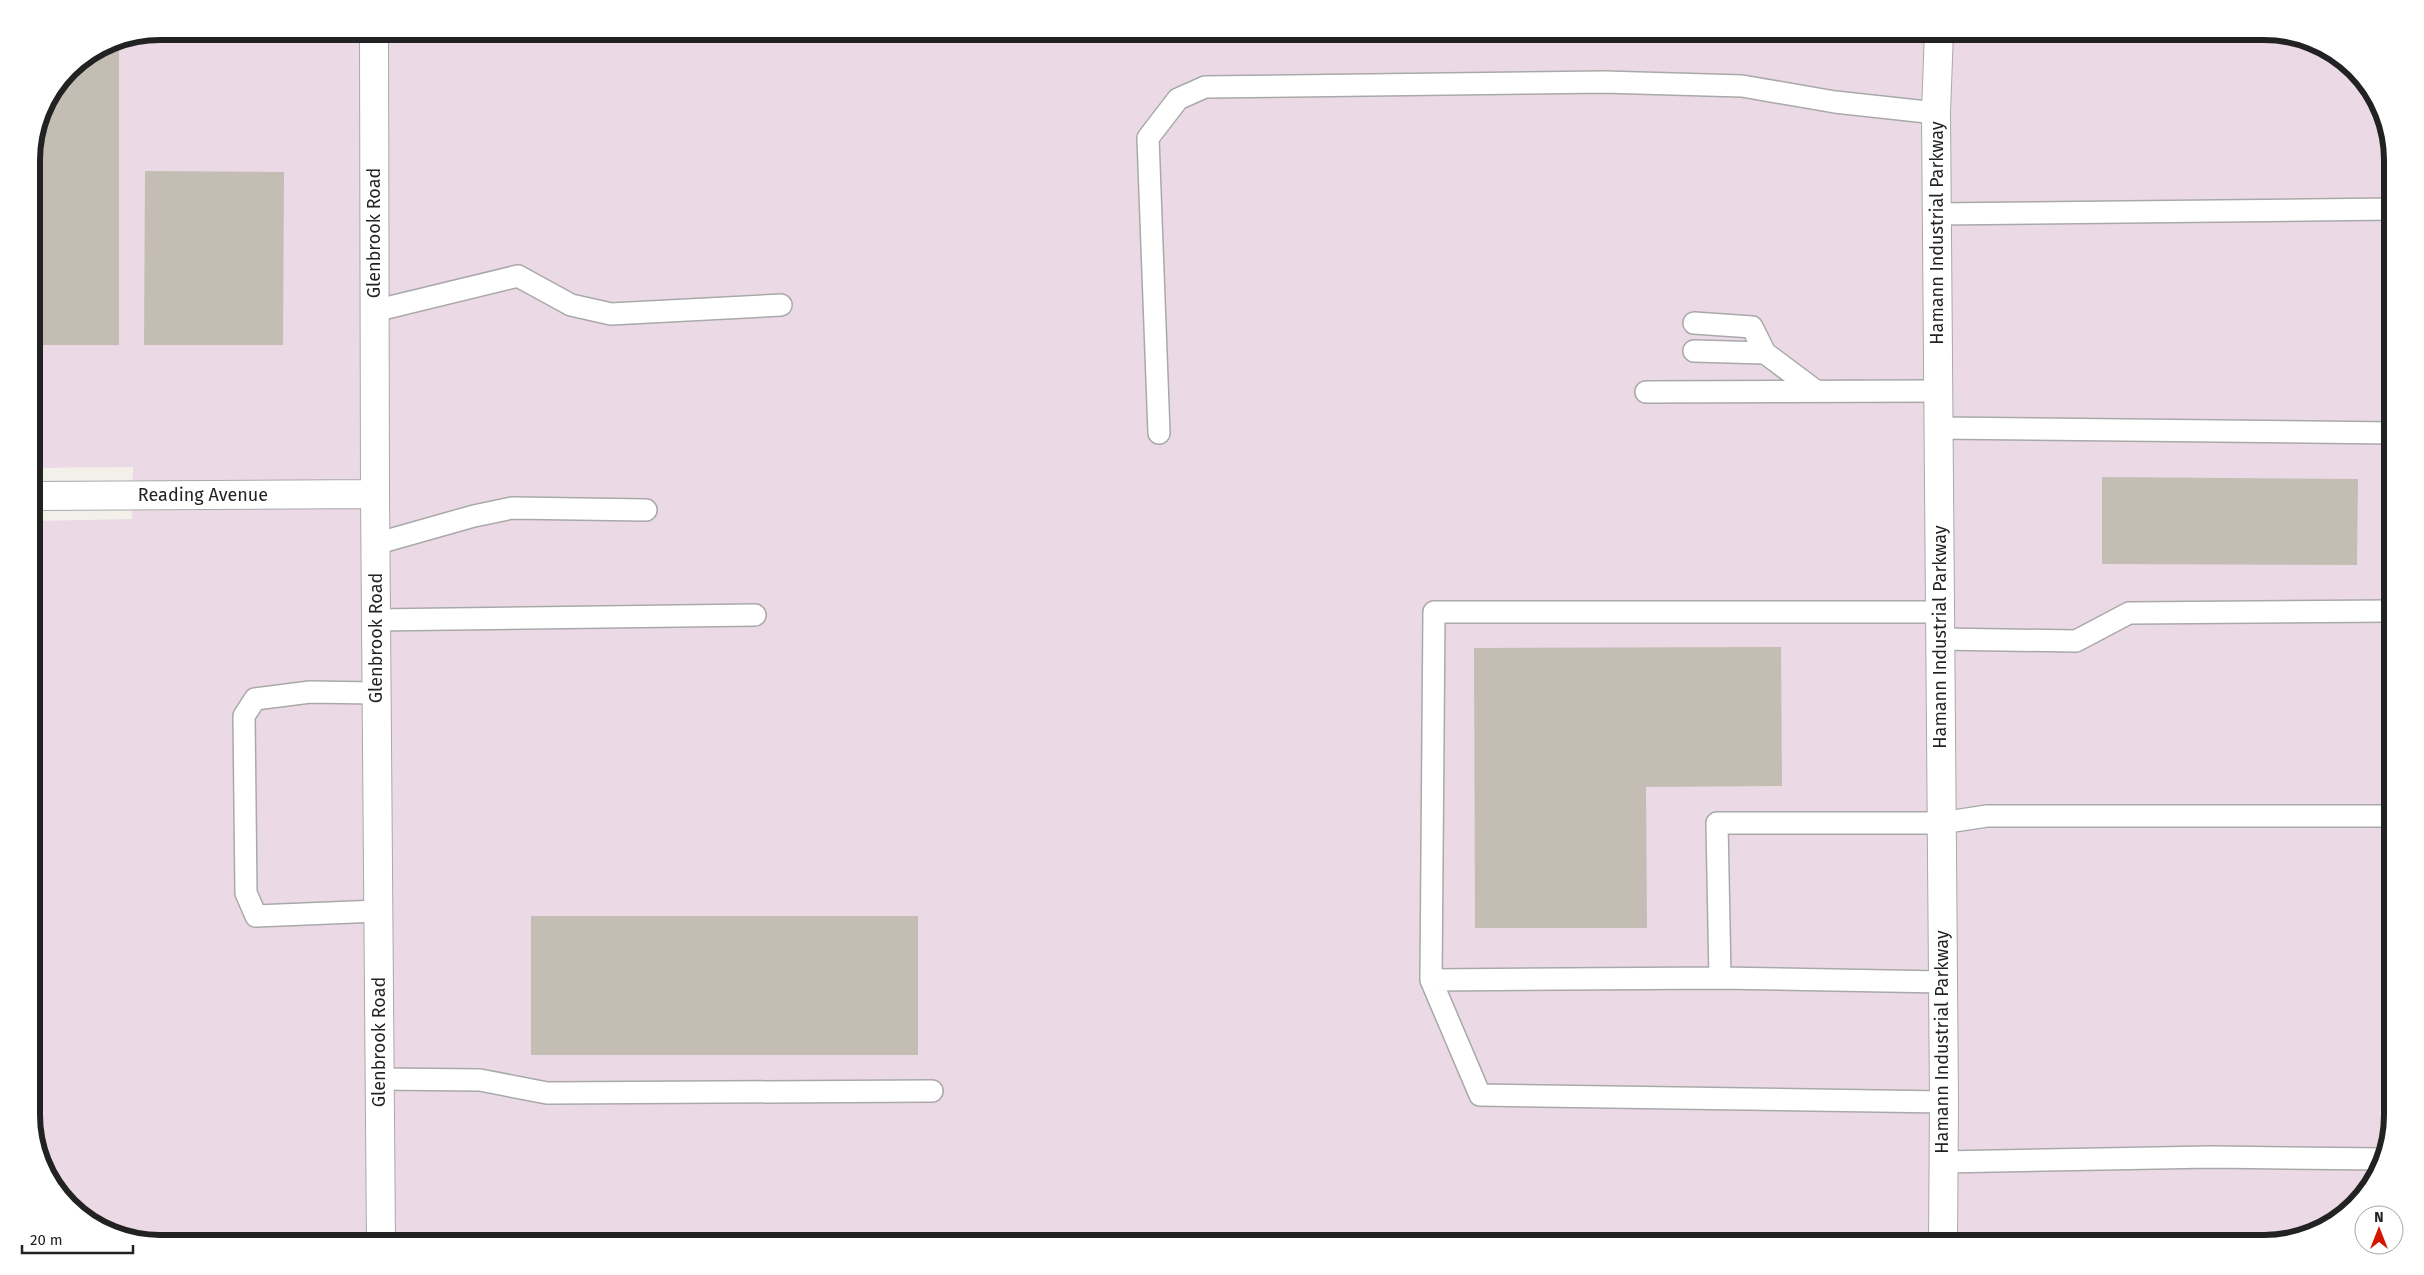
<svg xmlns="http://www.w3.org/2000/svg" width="2424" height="1275" font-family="'Fira Sans',sans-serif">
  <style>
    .industrial { fill: #ebdae6 }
    .building { fill: #c3bdb4 }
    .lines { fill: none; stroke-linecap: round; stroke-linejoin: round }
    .lane-casing { stroke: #a9a9a9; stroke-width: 24 }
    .street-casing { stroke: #a9a9a9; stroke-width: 30 }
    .lane { stroke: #fff; stroke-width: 21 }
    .street { stroke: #fff; stroke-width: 28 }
    .labels { text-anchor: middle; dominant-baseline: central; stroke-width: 4.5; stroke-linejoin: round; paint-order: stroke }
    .street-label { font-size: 18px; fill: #222; stroke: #fff }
    .rim { fill: none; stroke: #222; stroke-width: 6 }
  </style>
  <rect width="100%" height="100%" fill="#f2f0e9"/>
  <!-- industrial -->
  <path class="industrial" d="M159,31H2264L2321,45L2371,88L2392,151L2393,1115L2379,1172L2329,1226L2265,1244H160L103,1230L53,1187L32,1124V521L132,519L133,467L32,468V151L41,110L69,69L111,41Z"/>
  <!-- building -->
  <path class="building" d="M119,39V345H32V151L41,110L69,69L111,41Z
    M145,171L284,172L283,345H144Z
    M2102,477L2358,479L2357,565L2102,564Z
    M1781,647L1782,786L1646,787L1647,928H1475L1474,648Z
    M531,916H918V1055H531Z
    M746,1236V1244H577V1237Z"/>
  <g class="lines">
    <defs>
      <path id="lane" d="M1937,214L2393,209
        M374,311L518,276L571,305L611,314L781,305
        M1694,323L1752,327L1765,353
        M1694,351L1765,353L1816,391
        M1646,392L1939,391
        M1939,428L2393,433
        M1159,433L1148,138L1178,99L1205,87L1604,82L1742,86L1835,102L1936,113
        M375,544L474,516L512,508L646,510
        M1939,612H1434L1431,980L1720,978L1942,982
        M375,620L755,615
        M1939,639L2076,641L2129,613L2393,611
        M376,693L310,692L255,699L244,716L246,893L256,916L378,911
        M1720,978L1717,823H1941L1987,816H2393
        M1431,980L1480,1095L1944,1102
        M379,1079L480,1080L547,1093L932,1091
        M1943,1162L2211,1157L2382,1159"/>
      <path id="street" d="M374,31L375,494L381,1244
        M1939,31L1936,113L1944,1102L1943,1244
        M32,496L375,494"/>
    </defs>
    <!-- lane casing -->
    <use href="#lane" class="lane-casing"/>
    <!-- street casing -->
    <use href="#street" class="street-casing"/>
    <!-- lane -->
    <use href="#lane" class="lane"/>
    <!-- street -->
    <use href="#street" class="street"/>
  </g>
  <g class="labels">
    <!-- street labels -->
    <g class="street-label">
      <text transform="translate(374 233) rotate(-90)">Glenbrook Road</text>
      <text transform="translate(1937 233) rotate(-90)">Hamann Industrial Parkway</text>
      <text x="203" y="495">Reading Avenue</text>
      <text transform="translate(1940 637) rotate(-90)">Hamann Industrial Parkway</text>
      <text transform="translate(376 638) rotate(-90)">Glenbrook Road</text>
      <text transform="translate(379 1042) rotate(-90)">Glenbrook Road</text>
      <text transform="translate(1942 1042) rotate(-90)">Hamann Industrial Parkway</text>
    </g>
  </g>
  <!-- crop -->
  <path d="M0 0H2424V1275H0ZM160 40H2264A120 120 0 0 1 2384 160V1115A120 120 0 0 1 2264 1235H160A120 120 0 0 1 40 1115V160A120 120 0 0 1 160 40Z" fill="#fff" fill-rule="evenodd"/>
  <path class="rim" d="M160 40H2264A120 120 0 0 1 2384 160V1115A120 120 0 0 1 2264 1235H160A120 120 0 0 1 40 1115V160A120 120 0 0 1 160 40Z"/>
  <!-- north arrow -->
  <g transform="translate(2379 1230)"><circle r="24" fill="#ffffff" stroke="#a7a7a7"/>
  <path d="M0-4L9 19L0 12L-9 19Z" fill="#d41600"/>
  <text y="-8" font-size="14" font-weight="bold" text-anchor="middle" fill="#222222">N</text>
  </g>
  <!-- scale -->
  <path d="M22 1245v8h111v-8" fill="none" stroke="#222222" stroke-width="2.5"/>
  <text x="30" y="1245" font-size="15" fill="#222222" stroke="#ffffff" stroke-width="4" paint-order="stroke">20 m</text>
</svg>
